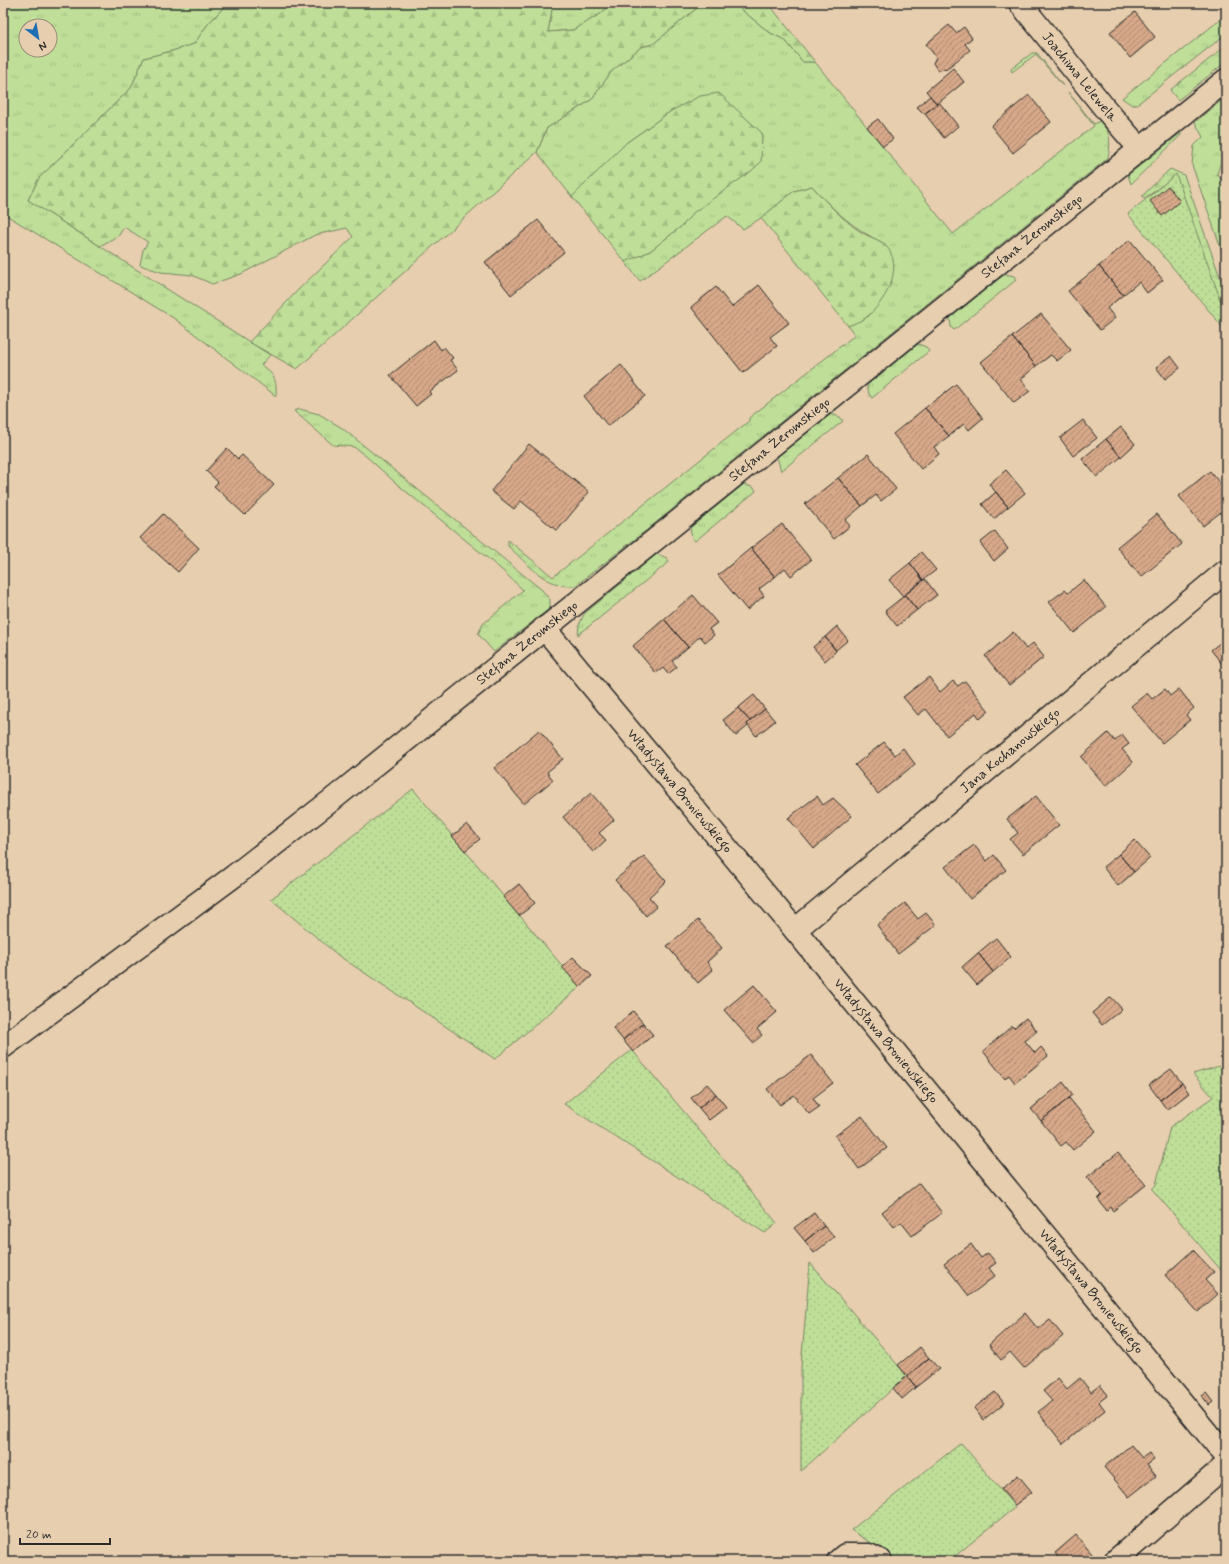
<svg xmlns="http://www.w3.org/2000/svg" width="1229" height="1564" font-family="Mynerve,sans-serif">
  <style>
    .grass { fill: url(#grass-tufts); stroke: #758562; fill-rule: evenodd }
    .forest { fill: url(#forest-firs); stroke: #758562 }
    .garden { fill: url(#garden-dots); stroke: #758562 }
    .building { fill: url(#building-hatch); stroke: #2b2b2b }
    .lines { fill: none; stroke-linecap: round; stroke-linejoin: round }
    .minor-casing { stroke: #2b2b2b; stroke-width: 25 }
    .minor { stroke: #e6ceae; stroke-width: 22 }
    .labels { text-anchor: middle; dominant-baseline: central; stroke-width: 3; stroke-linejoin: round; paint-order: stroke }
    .street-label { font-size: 14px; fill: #2b2b2b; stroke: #e6ceae }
  </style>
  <defs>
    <pattern id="grass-tufts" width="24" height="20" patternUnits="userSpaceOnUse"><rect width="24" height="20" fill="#bfdf98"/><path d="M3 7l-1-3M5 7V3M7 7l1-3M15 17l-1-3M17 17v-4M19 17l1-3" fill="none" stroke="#a4c083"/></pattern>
    <pattern id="forest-firs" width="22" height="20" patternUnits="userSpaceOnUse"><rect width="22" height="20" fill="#bfdf98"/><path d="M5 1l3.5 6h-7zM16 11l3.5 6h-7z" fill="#a4c083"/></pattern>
    <pattern id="garden-dots" width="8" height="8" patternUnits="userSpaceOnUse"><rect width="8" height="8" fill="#bfdf98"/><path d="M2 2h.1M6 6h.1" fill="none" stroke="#a4c083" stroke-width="1.8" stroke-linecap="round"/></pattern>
    <pattern id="building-hatch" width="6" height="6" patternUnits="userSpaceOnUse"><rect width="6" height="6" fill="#d7a889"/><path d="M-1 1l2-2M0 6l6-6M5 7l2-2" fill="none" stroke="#af8970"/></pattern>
  </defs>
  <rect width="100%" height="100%" fill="#e6ceae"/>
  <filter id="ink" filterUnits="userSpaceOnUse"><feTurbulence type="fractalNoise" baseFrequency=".025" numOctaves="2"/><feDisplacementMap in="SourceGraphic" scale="8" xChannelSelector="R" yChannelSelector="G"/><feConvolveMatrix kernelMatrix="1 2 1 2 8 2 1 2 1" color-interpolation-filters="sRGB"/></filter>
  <g filter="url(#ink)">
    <!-- grass -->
    <path class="grass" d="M3,3H228L208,24L194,44L172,51L144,58L131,88L39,178L28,200L270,355L261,365C274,374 277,380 276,396L175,319L3,213ZM26,26H50V50H26Z
      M550,3H610L602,13L573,30L548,32L553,4Z
      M703,3H733L769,32L785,40L803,62H815L953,234L1094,126L1068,92L1094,124L1100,121C1111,133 1111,142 1108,158L648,529L575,586C546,588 528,564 508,546V540L553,577L749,421V418L855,335L848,326L869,316L885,244C854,229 835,212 812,186L794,191L761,218L743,229L727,216L640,281L625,262L650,251L683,225L692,213L720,193L761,147L762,133L743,116L671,111L626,143L572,197L537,152L547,128L591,100L612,71L641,47L653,44Z
      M1226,15V34L1136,105H1132L1122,98Z
      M1226,46V62L1178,100L1170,90Z
      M1032,53H1037L1063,86L1036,54L1012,72L1011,69Z
      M1226,97V145L1217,174L1226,186V263L1192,165L1194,146L1203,137L1195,122Z
      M1181,133V135L1131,184L1128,175Z
      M1170,169L1184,175L1226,294V320L1176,175L1144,199L1142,196Z
      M1005,274L1014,276L1016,280L954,330L951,327L950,318Z
      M918,344L926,347L929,351L872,398L869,394L867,385Z
      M299,409L319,414L342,428L542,590L550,600V608L494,652L478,634L483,624L523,590L502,570L397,484L367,457L354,447L333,445L294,411Z
      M831,414L840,417L843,421L781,471L777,457Z
      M744,484L754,488L756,491L695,541L692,538L690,528Z
      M657,554L667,558L669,562L578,635L579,625L584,614Z"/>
    <!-- forest -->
    <path class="forest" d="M228,3H550L553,4L548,32L573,30L602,13L610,3H703L653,44L641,47L612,71L591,100L547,128L537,152L297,369L249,342L300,288L353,237L347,228L315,235L241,274L212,284L192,275L161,272L140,265L143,250L148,242L124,227L119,235L100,246L28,200L39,178L131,88L144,58L172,51L194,44L208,24Z
      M733,3H768L815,62H803L785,40L769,32Z
      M719,93L762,133L761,162L750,172L693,213L683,225L650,251L625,262L572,197L626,143L671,111L700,96Z
      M812,186C827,203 842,219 861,232C868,237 879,239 885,245C905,265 887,299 869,315C864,320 855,323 848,326L761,218L794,191Z"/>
    <!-- garden -->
    <path class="garden" d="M1176,174L1225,313L1226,331L1128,214Z
      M413,789L580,987L495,1059L339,956L271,899Z
      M632,1050L777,1223L765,1233L564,1104Z
      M1226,1064V1276L1152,1189L1156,1185L1170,1127L1213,1097L1193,1074Z
      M810,1263L907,1376L801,1471V1367Z
      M961,1443L1015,1507L949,1561H898L851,1530Z"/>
    <!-- building -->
    <path class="building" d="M1135,12L1155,37L1130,58L1110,32Z
      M949,25L956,33L964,27L972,38L965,44L970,50L946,69L945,68L938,71L933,63L936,57L926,44Z
      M953,68L964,82L937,104L926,91Z
      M1029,95L1051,122L1013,153L991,126Z
      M930,96L937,104L924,114L917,107Z
      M939,102L958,126L944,138L925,114Z
      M878,119L893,139L883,146L867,127Z
      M1168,186L1180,201L1162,216L1150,201Z
      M538,220L564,252L511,295L485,262Z
      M1130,240L1163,280L1147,293L1139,282L1123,295L1099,266Z
      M1099,266L1123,295L1107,308L1115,318L1100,330L1068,291Z
      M759,285L789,323L770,337L777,346L743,373L691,307L716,287L732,307Z
      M1041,314L1071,350L1057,361L1051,355L1036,366L1012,337Z
      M1012,337L1036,366L1021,379L1030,391L1014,403L981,362Z
      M434,340L441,350L444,347L453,358L450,360L458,370L429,392L431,394L416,406L390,375Z
      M1171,356L1180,368L1165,379L1156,367Z
      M621,365L645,396L608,426L584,396Z
      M956,384L983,418L969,430L964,424L949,436L925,408Z
      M925,408L949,436L934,447L939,454L921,469L893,434Z
      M1083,420L1097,438L1073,456L1060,438Z
      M1121,427L1135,444L1121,457L1106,439Z
      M1106,439L1121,457L1097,477L1082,459Z
      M529,444L589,492L557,531L521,501L514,509L491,491Z
      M227,448L238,459L242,455L274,485L245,515L214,486L218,482L206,471Z
      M868,454L896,489L881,501L876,495L862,506L838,478Z
      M1006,470L1025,493L1008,507L989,484Z
      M1210,471L1226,491V508L1203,526L1179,496Z
      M838,478L862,506L845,520L850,526L834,539L805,504Z
      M996,492L1008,507L994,519L982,504Z
      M163,514L199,548L178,572L140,538Z
      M1157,514L1182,544L1141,577L1117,547Z
      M782,524L811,560L791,576L785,568L775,577L751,548Z
      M995,531L1008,549L994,561L980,543Z
      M751,548L775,577L759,589L764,596L747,610L718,575Z
      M921,552L936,570L923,580L910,563Z
      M910,563L923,580L903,596L889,580Z
      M925,579L937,595L917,610L905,595Z
      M1084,580L1106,607L1074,633L1049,602L1065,590L1068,593Z
      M693,595L717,623L709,629L714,635L705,642L700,636L688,647L664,619Z
      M905,595L917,610L897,626L885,611Z
      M664,619L688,647L672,661L677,667L668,674L663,668L656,673L633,646Z
      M837,626L848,640L836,650L825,637Z
      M1013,632L1026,649L1033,643L1044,657L1009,685L985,656Z
      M825,637L836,651L825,661L813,647Z
      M1226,638V669L1211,650Z
      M929,677L940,692L953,681L958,686L965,681L989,711L980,719L976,713L947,736L926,709L918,715L903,697Z
      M1165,689L1170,696L1179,689L1194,708L1186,715L1190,720L1162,743L1131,706L1147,693L1152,699Z
      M754,695L765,709L750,721L738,708Z
      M738,708L750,721L747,724L748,726L736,736L723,720Z
      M765,709L775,721L756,736L747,724Z
      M539,730L563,759L547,772L553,780L524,804L494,768Z
      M1108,733L1115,741L1122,735L1129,744L1122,749L1133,762L1106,786L1081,757Z
      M884,742L895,755L903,748L915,764L878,794L855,765Z
      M591,793L614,820L599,833L606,840L593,852L563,817Z
      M817,796L823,805L833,798L852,816L814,849L788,818Z
      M1036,796L1059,825L1023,854L1010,839L1018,833L1007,819Z
      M467,824L480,839L465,851L452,836Z
      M1134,840L1150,858L1134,872L1119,854Z
      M974,845L987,861L994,855L1006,870L970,899L945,867Z
      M1119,854L1134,872L1118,886L1103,867Z
      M644,856L666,881L649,897L657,906L646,916L615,880Z
      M519,884L535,903L519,916L503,897Z
      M905,903L918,919L926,913L936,925L898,954L877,925Z
      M698,920L722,948L707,962L713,970L698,983L667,946Z
      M996,938L1011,957L993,972L978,953Z
      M978,953L993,972L977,985L962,967Z
      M573,957L592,976L580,987L562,967Z
      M754,985L777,1012L757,1029L762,1035L753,1043L724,1010Z
      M1111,997L1122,1009L1102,1025L1092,1013Z
      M633,1011L643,1023L623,1040L613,1028Z
      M1026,1018L1037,1031L1025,1041L1035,1053L1041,1047L1048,1056L1015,1083L1009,1075L1005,1079L983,1051L1012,1026L1014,1028Z
      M643,1023L653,1035L633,1052L623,1040Z
      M811,1055L833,1083L813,1098L819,1107L809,1114L794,1095L780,1105L767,1089Z
      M1171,1069L1182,1083L1160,1100L1149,1085Z
      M1063,1082L1073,1095L1041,1121L1031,1109Z
      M1182,1083L1189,1093L1167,1110L1160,1100Z
      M707,1084L716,1094L699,1108L691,1098Z
      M716,1094L726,1107L709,1120L699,1108Z
      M1069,1098L1096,1131L1073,1150L1066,1142L1061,1146L1041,1121Z
      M862,1116L887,1148L859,1169L835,1136Z
      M1118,1153L1146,1185L1113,1211L1111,1207L1107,1211L1098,1199L1102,1195L1087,1177Z
      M919,1183L942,1213L912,1236L901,1222L894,1227L882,1212Z
      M814,1213L824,1226L805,1241L794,1228Z
      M824,1226L834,1237L814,1253L805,1241Z
      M971,1244L981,1258L988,1253L996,1263L989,1268L995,1276L969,1296L944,1264Z
      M1193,1250L1214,1272L1205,1280L1218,1294L1198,1312L1165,1275Z
      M1025,1313L1038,1329L1050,1320L1063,1336L1024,1368L1010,1352L1001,1360L989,1345Z
      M920,1347L929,1358L907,1376L898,1365Z
      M929,1358L939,1369L916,1387L907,1376Z
      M907,1376L916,1387L902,1399L893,1388Z
      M1058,1378L1067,1389L1080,1378L1091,1392L1100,1385L1108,1395L1099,1402L1105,1410L1063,1444L1038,1412L1052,1401L1043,1391Z
      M995,1392L1004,1403L983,1420L974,1408Z
      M1206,1393L1213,1402L1209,1405L1202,1396Z
      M1131,1445L1142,1458L1149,1453L1154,1460L1147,1465L1156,1476L1129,1497L1104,1467Z
      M1018,1475L1032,1492L1015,1505L1001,1489Z
      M1076,1535L1092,1554L1083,1561H1061L1055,1553Z"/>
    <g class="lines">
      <defs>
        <g id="minor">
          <path id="s1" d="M1020,3L1107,111L1140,149"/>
          <path id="s2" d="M544,628L795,930L1226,1456"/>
          <path id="s3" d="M795,930L1226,571"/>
          <path id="s4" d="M3,1047L234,876L333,799L1226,80"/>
          <path d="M838,1561L845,1555H869L881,1561"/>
          <path d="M1115,1561L1226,1465"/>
        </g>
      </defs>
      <!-- minor casing -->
      <use href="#minor" class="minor-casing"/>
      <!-- minor -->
      <use href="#minor" class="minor"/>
    </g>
  </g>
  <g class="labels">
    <!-- street labels -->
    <g class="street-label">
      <text stroke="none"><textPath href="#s1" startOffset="95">Joachima Lelewela</textPath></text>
      <text stroke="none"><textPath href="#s4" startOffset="1310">Stefana Żeromskiego</textPath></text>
      <text stroke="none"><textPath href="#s4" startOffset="986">Stefana Żeromskiego</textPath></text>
      <text stroke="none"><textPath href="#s4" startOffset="662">Stefana Żeromskiego</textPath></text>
      <text stroke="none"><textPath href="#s3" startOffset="280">Jana Kochanowskiego</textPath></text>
      <text stroke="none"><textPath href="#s2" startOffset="212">Władysława Broniewskiego</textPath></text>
      <text stroke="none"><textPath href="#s2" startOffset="536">Władysława Broniewskiego</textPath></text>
      <text stroke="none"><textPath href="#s2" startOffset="860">Władysława Broniewskiego</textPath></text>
    </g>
  </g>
  <!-- margin -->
  <rect width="1229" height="1564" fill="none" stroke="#e6ceae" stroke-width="16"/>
  <rect x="8" y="8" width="1213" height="1548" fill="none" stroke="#2b2b2b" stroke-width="1.5" filter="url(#ink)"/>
  <!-- north arrow -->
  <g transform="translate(38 38) rotate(149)"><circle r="19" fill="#e6ceae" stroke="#9b8d7a"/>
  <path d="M0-3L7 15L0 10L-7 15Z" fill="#1f6fb2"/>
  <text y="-6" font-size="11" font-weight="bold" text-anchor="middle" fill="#2b2b2b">N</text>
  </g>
  <!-- scale -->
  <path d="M20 1538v6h90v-6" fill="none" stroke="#2b2b2b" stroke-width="2"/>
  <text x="26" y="1538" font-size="12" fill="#2b2b2b" stroke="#e6ceae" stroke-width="3" paint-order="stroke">20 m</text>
</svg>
